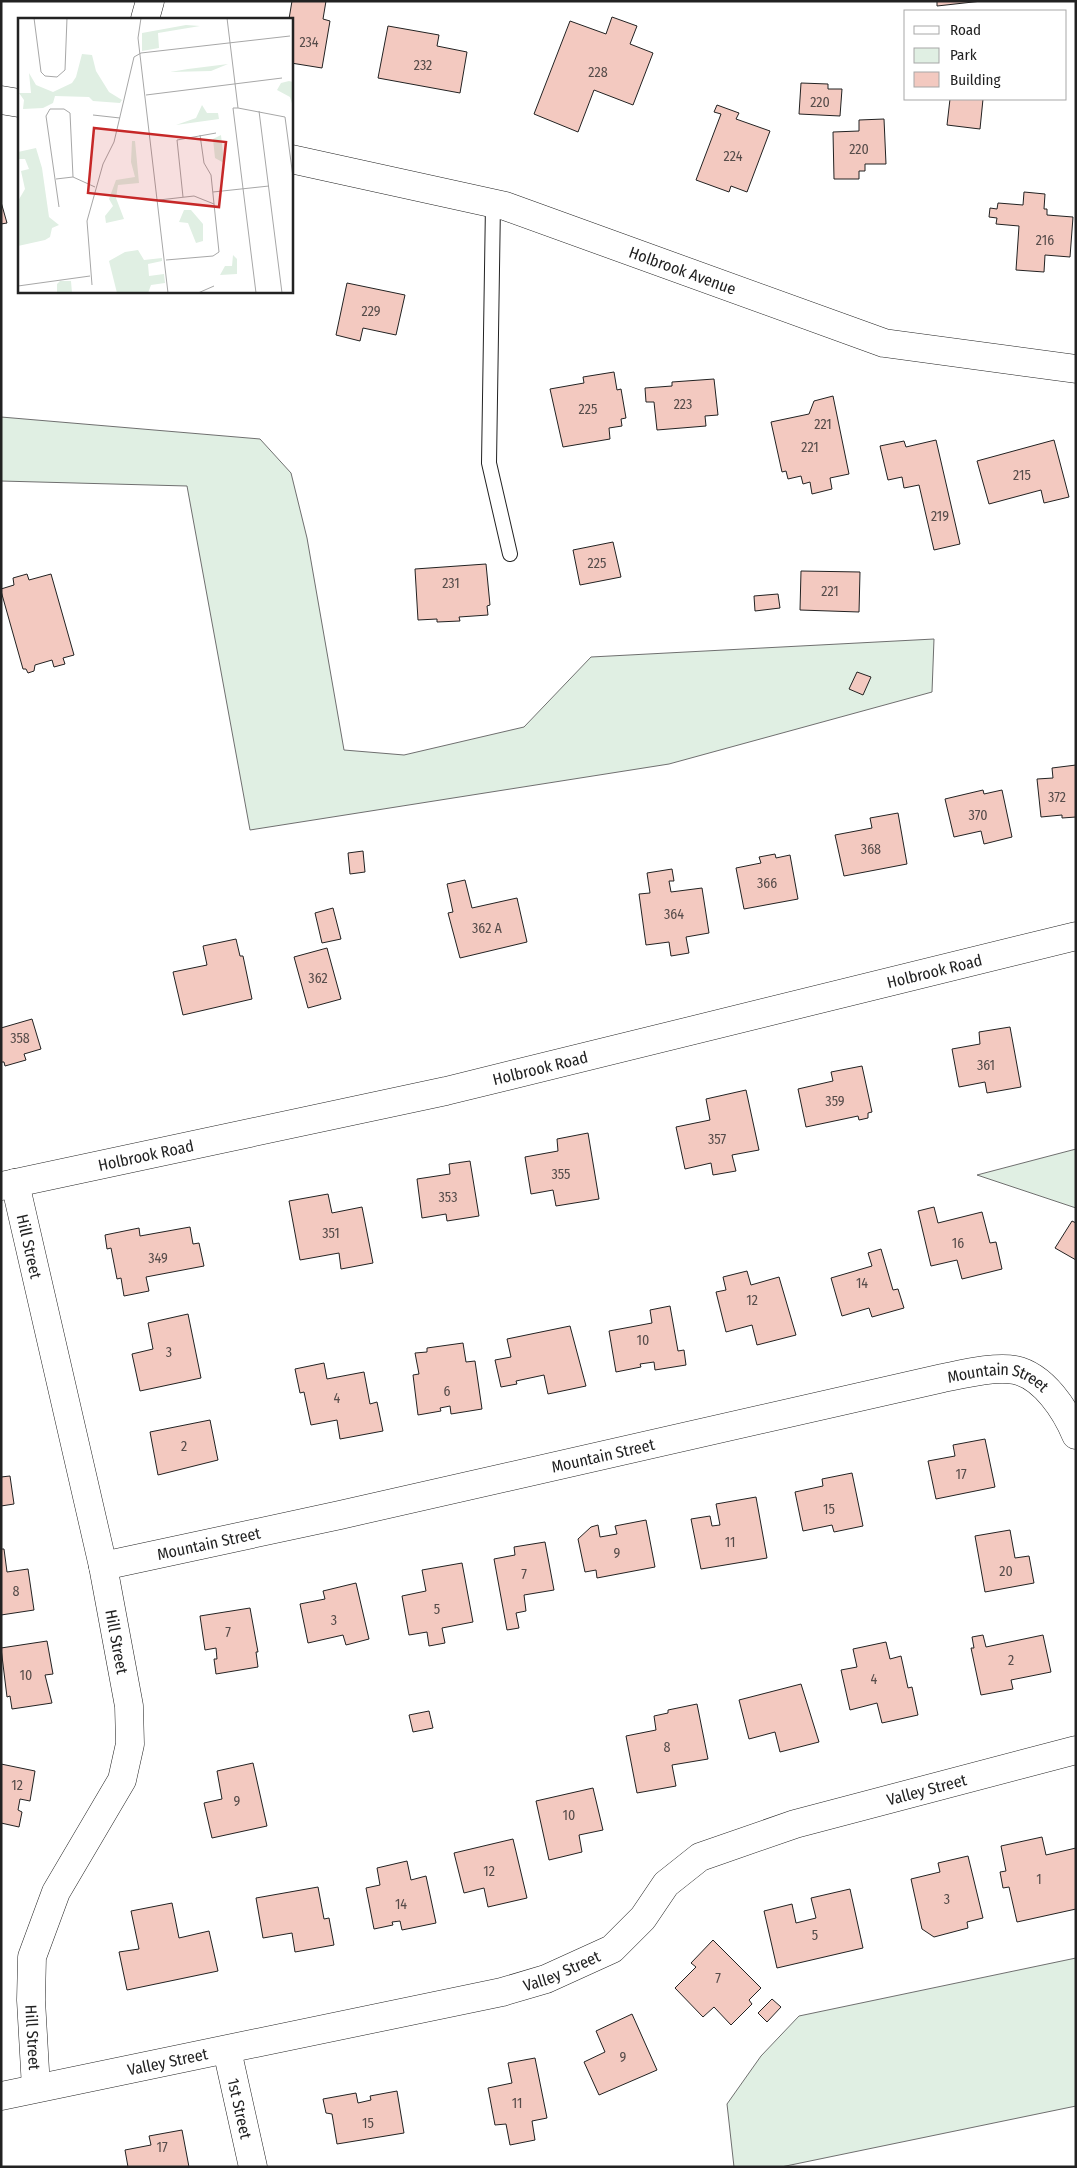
<svg xmlns="http://www.w3.org/2000/svg" width="1077" height="2168" font-family="'Fira Sans Condensed',sans-serif">
  <style>
    .green { fill: #e0efe3; stroke: #6f6f6f }
    .building { fill: #f3c9c0; stroke: #222 }
    .lines { fill: none; stroke-linecap: round; stroke-linejoin: round }
    .lane-casing { stroke: #222; stroke-width: 16 }
    .street-casing { stroke: #222; stroke-width: 29 }
    .secondary-casing { stroke: #222; stroke-width: 29 }
    .lane { stroke: #fff; stroke-width: 14 }
    .street { stroke: #fff; stroke-width: 28 }
    .secondary { stroke: #fff; stroke-width: 28 }
    .labels { text-anchor: middle; dominant-baseline: central; stroke-width: 4; stroke-linejoin: round; paint-order: stroke }
    .number-label { font-size: 14px; fill: #564c4a }
    .street-label { font-size: 16px; fill: #222; stroke: #fff }
    .inset-road { fill: none; stroke: #a7a7a7; stroke-width: 1 }
    .view { fill: #c62828; fill-opacity: 0.15; stroke: #c62828; stroke-width: 2.5 }
    .inset-edge { fill: none; stroke: #222; stroke-width: 2.5 }
  </style>
  <rect width="100%" height="100%" fill="#fff"/>
  <!-- green -->
  <path class="green" d="M1,417L260,439L291,473L307,538L344,750L404,755L524,727L591,657L934,639L932,692L669,764L250,830L187,486L1,481Z
    M1076,1149V1208L977,1175Z
    M1076,1958V2106L781,2167H734L727,2104L761,2056L799,2016Z"/>
  <!-- building -->
  <path class="building" d="M292,1H326L323,19L330,21L322,68L291,63V19H289Z
    M937,1H982L937,6Z
    M612,17L637,26L630,44L653,53L633,105L594,90L578,132L534,114L570,21L606,34Z
    M388,26L439,35L437,46L467,52L460,93L378,78Z
    M801,83L828,84V89H842L840,116L799,114Z
    M950,99H983L980,129L947,125Z
    M717,105L739,113L736,119L770,131L747,192L731,186L729,192L696,180L721,114L714,112Z
    M884,119L886,164H865V171H859V179H834L833,132L859,131V120Z
    M1024,192L1045,194L1044,209H1047V215L1073,217L1070,257L1045,255L1044,272L1016,270L1019,226L996,224L997,218L989,217L990,208L997,209L998,203L1023,205Z
    M1,202L7,223L1,224Z
    M347,283L405,295L396,335L363,328L360,341L336,335Z
    M614,372L617,390L621,389L626,418L621,419L622,426L609,428L610,439L563,447L550,389L584,383L583,377Z
    M714,379L718,415L705,416L706,426L657,430L654,402H646L645,388L672,386V382Z
    M833,396L849,474L830,478L832,489L812,494L810,482L803,484L801,476L788,479L786,471L782,472L771,422L809,414L814,401Z
    M936,440L960,544L934,550L919,485L904,488L902,477L888,480L880,446L904,441L906,447Z
    M1054,440L1069,497L1044,503L1041,490L989,504L977,461Z
    M613,542L621,577L580,585L573,550Z
    M486,564L490,605L487,606L488,615L459,617L460,621L437,622V619L418,620L415,569Z
    M801,571L860,572L859,612L800,610Z
    M27,574L29,580L51,574L74,655L63,658L65,664L54,667L52,660L35,665L34,671L28,673L26,669H23L1,591V589L14,585L13,578Z
    M778,594L780,608L755,611L754,596Z
    M857,672L871,677L863,695L849,689Z
    M1076,765V817L1062,818V815L1041,817L1037,779L1053,778L1052,768Z
    M983,790L984,794L1002,790L1012,837L984,844L981,831L954,837L945,799Z
    M898,813L907,864L844,876L835,835L872,828L870,818Z
    M363,851L365,872L350,874L348,853Z
    M775,854L776,858L790,855L798,899L744,909L736,868L761,863L759,857Z
    M672,869L674,881H669L671,892L702,888L709,933L686,937L689,953L671,956L669,942L646,945L639,894L650,893L647,873Z
    M465,880L472,908L517,898L527,942L460,958L448,913L453,912L447,884Z
    M333,908L341,939L322,943L315,913Z
    M236,939L240,956H243L252,999L183,1015L173,972L207,965L203,946Z
    M327,948L341,999L308,1008L294,957Z
    M32,1019L41,1049L24,1054L26,1060L5,1066L4,1062H1V1028Z
    M1010,1027L1021,1087L987,1093L985,1082L959,1087L952,1049L980,1044L979,1032Z
    M862,1066L872,1112L868,1113V1118L859,1120L858,1116L806,1127L798,1089L833,1081L831,1072Z
    M746,1090L759,1150L732,1155L736,1171L713,1175L711,1163L685,1169L676,1127L710,1120L706,1099Z
    M588,1133L599,1199L556,1206L553,1190L531,1194L525,1157L558,1151L557,1139Z
    M470,1161L479,1216L447,1221L446,1214L422,1218L417,1179L450,1174L449,1164Z
    M328,1194L332,1213L362,1207L373,1263L341,1269L339,1253L300,1260L289,1201Z
    M934,1207L938,1223L982,1212L990,1243L996,1242L1002,1269L962,1279L957,1260L931,1266L918,1211Z
    M1072,1221L1076,1223V1260L1055,1248Z
    M190,1227L193,1244L199,1243L204,1266L146,1277L149,1291L124,1296L121,1278L117,1279L111,1248L107,1249L105,1235L139,1228L140,1236Z
    M881,1249L893,1290L898,1289L904,1308L872,1317L869,1308L842,1316L831,1278L872,1266L868,1253Z
    M747,1271L751,1285L779,1277L796,1335L757,1345L752,1325L726,1332L716,1292L726,1290L723,1277Z
    M670,1306L678,1351L684,1350L686,1365L655,1370L654,1362L640,1364L641,1367L616,1372L609,1331L652,1323L650,1310Z
    M188,1314L201,1378L140,1391L132,1354L153,1349L148,1323Z
    M570,1326L586,1386L548,1394L544,1375L516,1381L517,1384L501,1387L495,1360L511,1357L507,1339Z
    M463,1343L466,1362L475,1361L482,1409L451,1414L450,1406L440,1408L441,1411L418,1415L413,1375L419,1374L415,1353L427,1352V1348Z
    M324,1363L327,1379L364,1372L370,1404L377,1402L383,1431L340,1439L337,1420L311,1425L304,1392L300,1393L295,1369Z
    M210,1420L218,1460L158,1475L150,1432Z
    M985,1439L995,1487L936,1499L928,1461L955,1456L953,1445Z
    M852,1473L863,1526L834,1532L832,1525L803,1531L795,1492L823,1486L822,1479Z
    M10,1476L14,1504L1,1506V1477Z
    M756,1497L767,1558L701,1569L691,1519L710,1516L712,1526L720,1525L716,1504Z
    M646,1520L655,1567L597,1578L596,1570L585,1572L578,1539L591,1527L598,1525L600,1537L617,1534L615,1526Z
    M1010,1530L1015,1558L1029,1556L1034,1583L985,1592L975,1536Z
    M545,1542L554,1590L524,1595L526,1611L516,1613L519,1628L507,1630L494,1559L515,1555L514,1547Z
    M1,1549H4L7,1572L28,1569L34,1610L1,1615Z
    M462,1563L473,1622L442,1628L445,1643L429,1646L427,1632L409,1635L402,1596L426,1591L422,1570Z
    M356,1583L369,1639L346,1645L343,1635L308,1643L300,1604L325,1599L323,1591Z
    M250,1608L258,1652H256L258,1667L216,1674L214,1659H217L216,1648L205,1650L200,1616Z
    M983,1635L986,1647L1043,1635L1051,1672L1011,1680L1013,1689L981,1695L971,1648H974L972,1637Z
    M47,1641L53,1674L45,1675L52,1703L12,1709L10,1696L7,1697L1,1648Z
    M886,1642L890,1659L901,1656L908,1688L912,1687L918,1715L882,1723L877,1703L850,1710L841,1670L857,1667L853,1649Z
    M801,1684L819,1742L780,1752L775,1732L749,1739L739,1700Z
    M697,1704L708,1759L672,1765L676,1786L637,1793L626,1736L656,1730L654,1716L668,1713V1710Z
    M429,1711L433,1728L413,1732L409,1715Z
    M253,1763L267,1826L212,1838L204,1803L222,1799L217,1771Z
    M1,1764L35,1771L30,1801L20,1799L18,1810L22,1812L19,1827L1,1823Z
    M593,1788L603,1830L579,1835L582,1852L549,1860L536,1801Z
    M1042,1837L1046,1855L1076,1848V1909L1017,1922L1009,1887L1003,1888L1000,1872L1006,1871L1001,1846Z
    M513,1839L527,1898L488,1907L484,1888L464,1893L454,1853Z
    M968,1856L983,1918L967,1922L968,1928L934,1937L922,1929L911,1879L940,1872L938,1863Z
    M407,1861L411,1880L426,1876L436,1923L402,1930L400,1921L392,1922L393,1925L374,1929L366,1888L380,1885L377,1868Z
    M318,1887L324,1919L329,1918L334,1945L295,1952L292,1933L263,1938L256,1898Z
    M850,1889L863,1948L777,1968L764,1911L792,1904L796,1923L816,1918L811,1898Z
    M172,1903L179,1938L209,1931L218,1971L127,1990L119,1952L139,1949L131,1911Z
    M713,1940L761,1988L749,2000L752,2004L731,2025L714,2007L703,2017L675,1988L696,1967L691,1963Z
    M772,1999L781,2007L767,2022L758,2013Z
    M632,2014L657,2070L599,2095L584,2062L605,2052L596,2031Z
    M535,2058L547,2118L532,2121L535,2140L510,2145L506,2124L495,2125L488,2088L512,2083L508,2063Z
    M397,2091L404,2133L337,2144L332,2114L326,2113L323,2099L356,2093L358,2103L371,2100L370,2096Z
    M182,2130L189,2167H128L125,2150L151,2145L149,2136Z"/>
  <g class="lines">
    <defs>
      <path id="lane" d="M493,204L489,463L510,554"/>
      <g id="street">
        <path d="M145,19L150,1"/>
        <path id="s1" d="M15,1183L103,1566L129,1706L130,1744L122,1780L56,1892L32,1957L31,2000L36,2088"/>
        <path id="s2" d="M103,1566L340,1515L943,1378C963,1374 995,1366 1015,1370C1044,1376 1066,1411 1076,1435"/>
        <path id="s3" d="M227,2050L253,2167"/>
        <path id="s4" d="M1,2096L502,1992L546,1979L612,1949L643,1918L666,1884L700,1857L795,1824L1076,1750"/>
      </g>
      <g id="secondary">
        <path d="M1,100L19,103"/>
        <path id="s5" d="M291,159L505,206L884,343L1076,369"/>
        <path id="s6" d="M1,1186L446,1091L1076,936"/>
      </g>
    </defs>
    <!-- lane casing -->
    <use href="#lane" class="lane-casing"/>
    <!-- street casing -->
    <use href="#street" class="street-casing"/>
    <!-- secondary casing -->
    <use href="#secondary" class="secondary-casing"/>
    <!-- lane -->
    <use href="#lane" class="lane"/>
    <!-- street -->
    <use href="#street" class="street"/>
    <!-- secondary -->
    <use href="#secondary" class="secondary"/>
  </g>
  <g class="labels">
    <!-- number labels -->
    <g class="number-label">
      <text x="309" y="42">234</text>
      <text x="423" y="65">232</text>
      <text x="598" y="72">228</text>
      <text x="820" y="102">220</text>
      <text x="859" y="149">220</text>
      <text x="733" y="156">224</text>
      <text x="1045" y="240">216</text>
      <text x="371" y="311">229</text>
      <text x="683" y="404">223</text>
      <text x="588" y="409">225</text>
      <text x="823" y="424">221</text>
      <text x="810" y="447">221</text>
      <text x="1022" y="475">215</text>
      <text x="940" y="516">219</text>
      <text x="597" y="563">225</text>
      <text x="451" y="583">231</text>
      <text x="830" y="591">221</text>
      <text x="1057" y="797">372</text>
      <text x="978" y="815">370</text>
      <text x="871" y="849">368</text>
      <text x="767" y="883">366</text>
      <text x="674" y="914">364</text>
      <text x="487" y="928">362 A</text>
      <text x="318" y="978">362</text>
      <text x="20" y="1038">358</text>
      <text x="986" y="1065">361</text>
      <text x="835" y="1101">359</text>
      <text x="717" y="1139">357</text>
      <text x="561" y="1174">355</text>
      <text x="448" y="1197">353</text>
      <text x="331" y="1233">351</text>
      <text x="958" y="1243">16</text>
      <text x="158" y="1258">349</text>
      <text x="862" y="1283">14</text>
      <text x="752" y="1300">12</text>
      <text x="643" y="1340">10</text>
      <text x="169" y="1352">3</text>
      <text x="447" y="1391">6</text>
      <text x="337" y="1398">4</text>
      <text x="184" y="1446">2</text>
      <text x="961" y="1474">17</text>
      <text x="829" y="1509">15</text>
      <text x="730" y="1542">11</text>
      <text x="617" y="1553">9</text>
      <text x="1006" y="1571">20</text>
      <text x="524" y="1574">7</text>
      <text x="16" y="1591">8</text>
      <text x="437" y="1609">5</text>
      <text x="334" y="1620">3</text>
      <text x="228" y="1632">7</text>
      <text x="1011" y="1660">2</text>
      <text x="26" y="1675">10</text>
      <text x="874" y="1679">4</text>
      <text x="667" y="1747">8</text>
      <text x="17" y="1785">12</text>
      <text x="237" y="1801">9</text>
      <text x="569" y="1815">10</text>
      <text x="489" y="1871">12</text>
      <text x="1039" y="1879">1</text>
      <text x="947" y="1899">3</text>
      <text x="401" y="1904">14</text>
      <text x="815" y="1935">5</text>
      <text x="718" y="1978">7</text>
      <text x="623" y="2057">9</text>
      <text x="517" y="2103">11</text>
      <text x="368" y="2123">15</text>
      <text x="162" y="2147">17</text>
    </g>
    <!-- street labels -->
    <g class="street-label">
      <text stroke="none"><textPath href="#s5" startOffset="408">Holbrook Avenue</textPath></text>
      <text stroke="none"><textPath href="#s6" startOffset="958">Holbrook Road</textPath></text>
      <text stroke="none"><textPath href="#s6" startOffset="552">Holbrook Road</textPath></text>
      <text stroke="none"><textPath href="#s6" startOffset="148">Holbrook Road</textPath></text>
      <text stroke="none"><textPath href="#s1" startOffset="65">Hill Street</textPath></text>
      <text stroke="none"><textPath href="#s2" startOffset="918">Mountain Street</textPath></text>
      <text stroke="none"><textPath href="#s2" startOffset="512">Mountain Street</textPath></text>
      <text stroke="none"><textPath href="#s2" startOffset="108">Mountain Street</textPath></text>
      <text stroke="none"><textPath href="#s1" startOffset="470">Hill Street</textPath></text>
      <text stroke="none"><textPath href="#s4" startOffset="995">Valley Street</textPath></text>
      <text stroke="none"><textPath href="#s4" startOffset="575">Valley Street</textPath></text>
      <text stroke="none"><textPath href="#s1" startOffset="890">Hill Street</textPath></text>
      <text stroke="none"><textPath href="#s4" startOffset="170">Valley Street</textPath></text>
      <text stroke="none"><textPath href="#s3" startOffset="60">1st Street</textPath></text>
    </g>
  </g>
  <!-- overview -->
  <g transform="translate(18 18)">
    <rect width="275" height="275" fill="#fff"/>
    <path d="M168,7L182,8L140,15L141,30L124,33V15ZM64,36L74,37L78,53L91,74L104,82L102,85L75,83L71,79L37,78L35,85L25,90L5,91L6,82L1,75H13L11,55L18,67L35,74L54,65L58,59ZM210,46L193,53L152,54L170,51ZM271,63L275,64V89L272,79L259,72L263,65ZM184,87L189,95H200L201,101L158,107L178,100ZM203,117L206,145L197,140L195,121ZM114,123H117L121,165L100,167L98,180L106,201L88,205L87,198L95,188L91,181L98,162L117,159L113,144ZM18,130L24,150L31,199L41,207L34,210L32,219L27,222L0,228V183L7,171L3,153L11,151L7,141H0V134ZM166,192H173L185,206V223L178,225L170,205L161,204ZM120,232L126,242L144,240V243L130,246L131,258L146,256L147,265L133,267L130,275H99L91,243L107,234ZM215,237L219,241V256L202,257L207,248H214ZM42,263H53L54,275H39V266Z" fill="#e0efe3"/>
    <path class="inset-road" d="M16,0L23,54L27,58L39,59L47,52L49,0M123,0L120,20L150,275M209,0L220,90M128,77L264,60M220,90H215L238,275M220,90L267,99L275,159M241,93L264,275M75,97L102,100M38,161L55,159L77,169M195,174L251,168M165,179L159,122L198,115M141,182L176,178L196,186M41,189L28,98L32,91H46L52,95L55,159M148,242L195,238L201,234L193,157L186,145L182,117M74,267L69,203L85,146L96,124L116,39L123,35L272,18M0,268L72,258M180,275L196,268"/>
    <path class="view" d="M76,110L208,124L201,189L70,175Z"/>
    <rect width="275" height="275" class="inset-edge"/>
  </g>
  <!-- border -->
  <rect width="1077" height="2168" fill="none" stroke="#222222" stroke-width="5"/>
  <!-- legend -->
  <rect x="904" y="10" width="162" height="90" fill="#ffffff" stroke="#a7a7a7"/>
  <rect x="914" y="26" width="25" height="8" fill="#ffffff" stroke="#a7a7a7"/>
  <text x="950" y="35" font-size="15" fill="#222222">Road</text>
  <rect x="914" y="48" width="25" height="15" fill="#e0efe3" stroke="#a7a7a7"/>
  <text x="950" y="60" font-size="15" fill="#222222">Park</text>
  <rect x="914" y="72" width="25" height="15" fill="#f3c9c0" stroke="#a7a7a7"/>
  <text x="950" y="85" font-size="15" fill="#222222">Building</text>
</svg>
